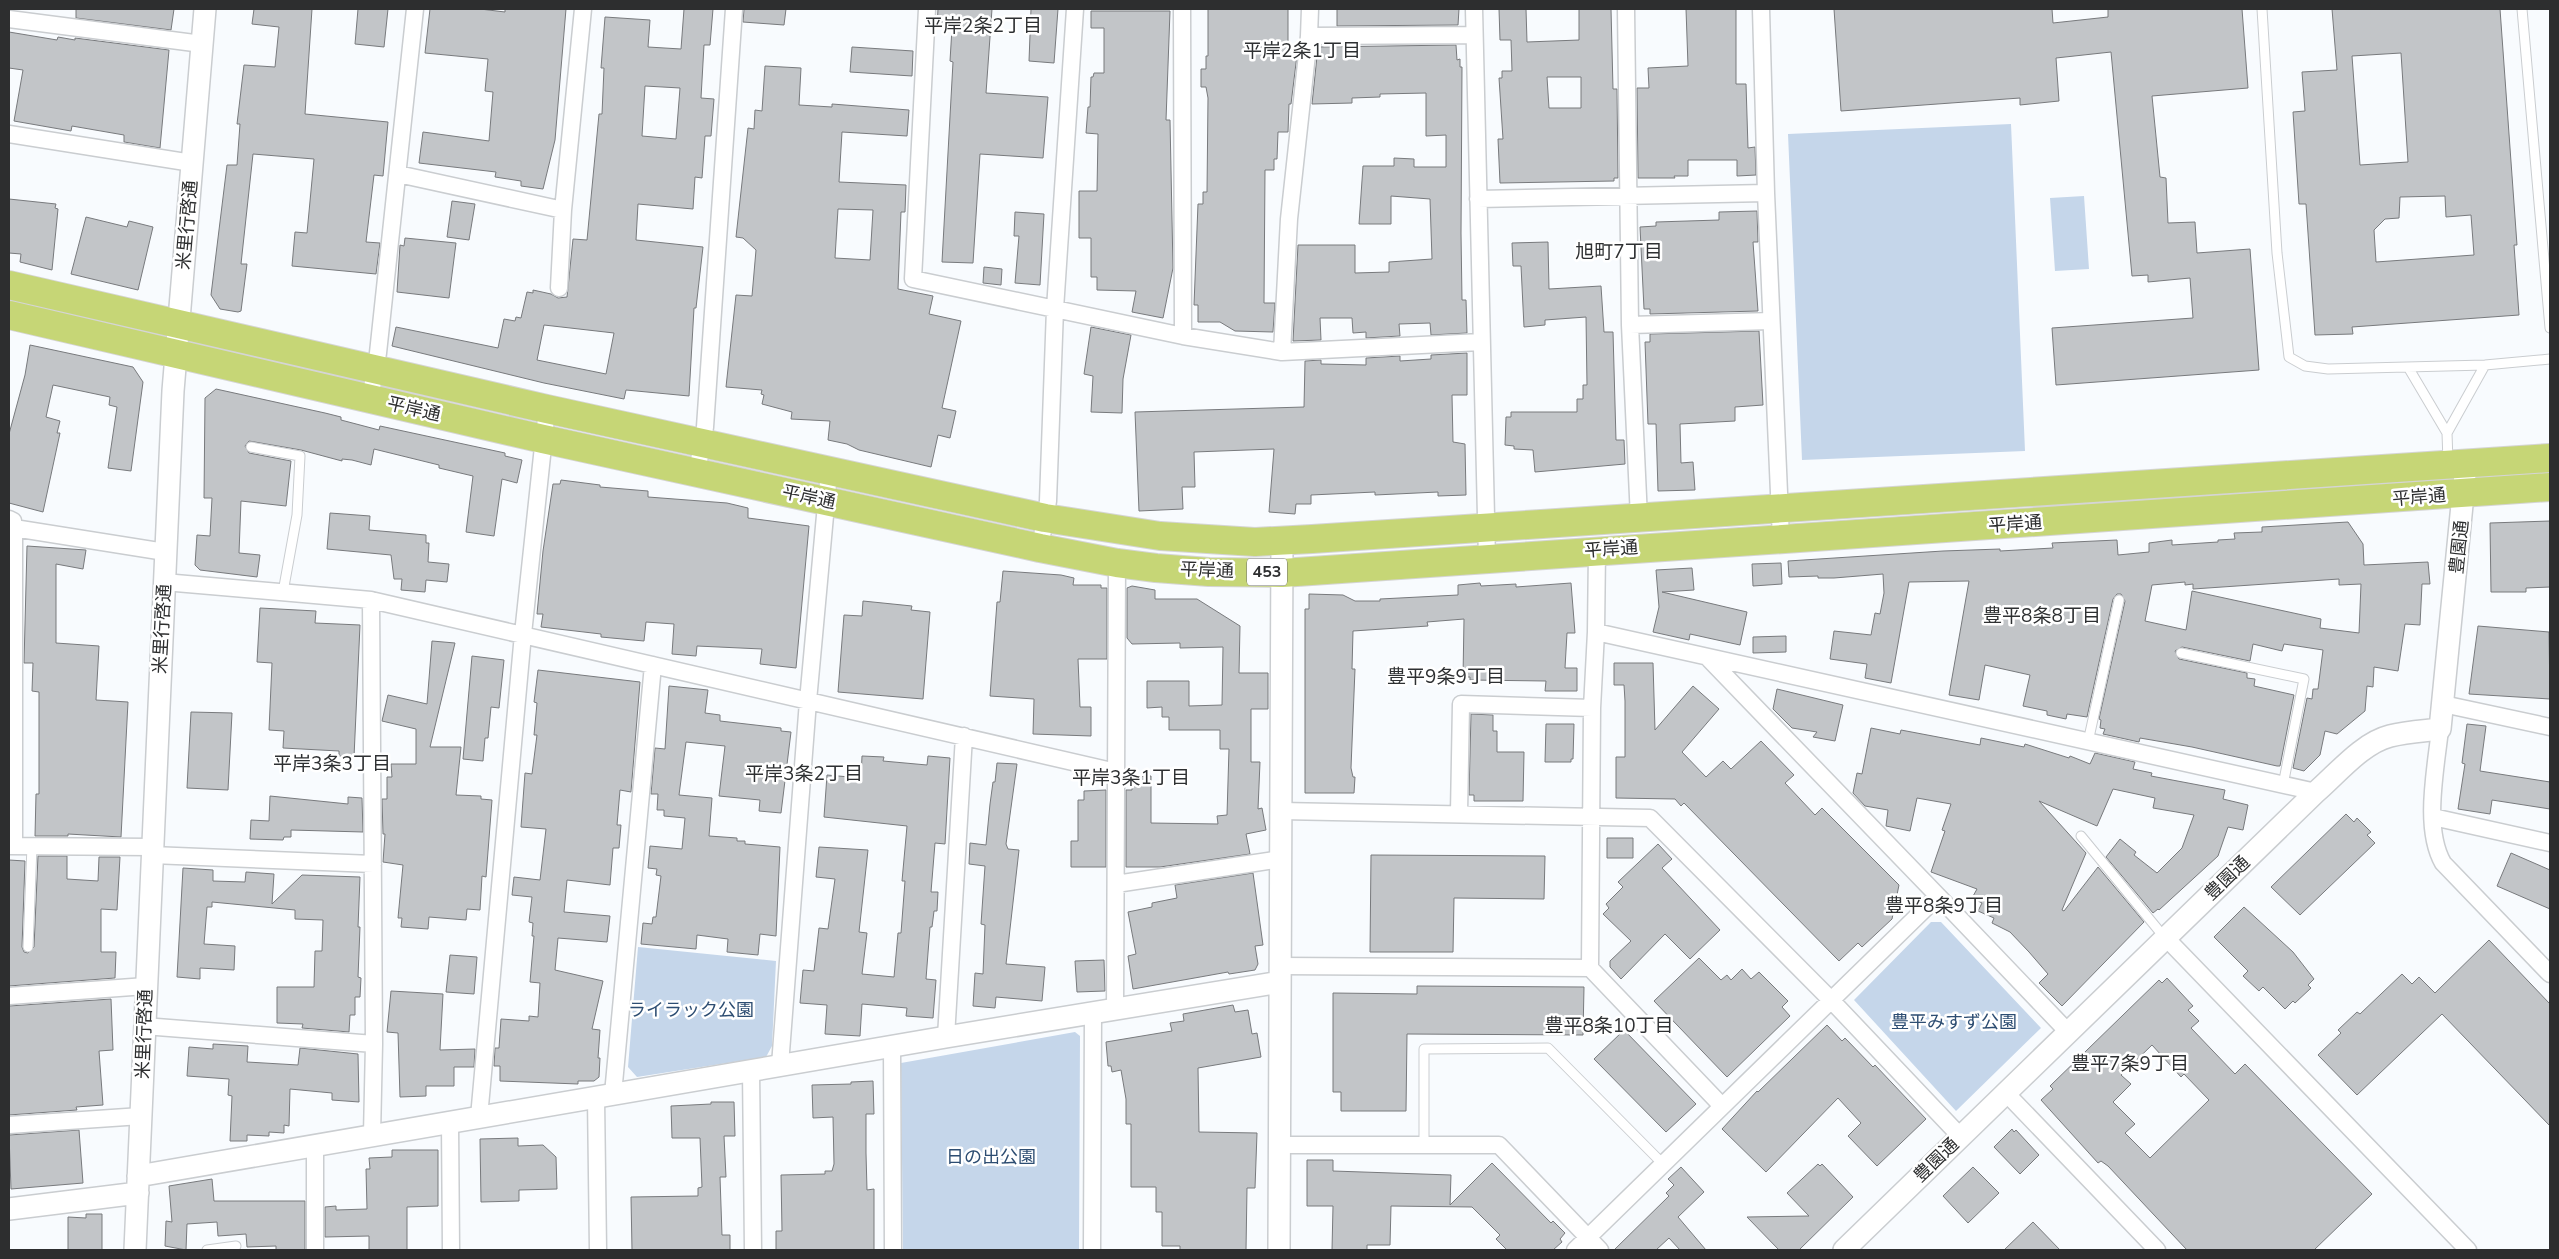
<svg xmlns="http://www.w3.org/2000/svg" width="2559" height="1259" font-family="'Nunito Sans','Noto Sans JP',sans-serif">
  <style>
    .green { fill: #c5d6ea }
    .building { fill: #c2c5c8; stroke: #787a7d; fill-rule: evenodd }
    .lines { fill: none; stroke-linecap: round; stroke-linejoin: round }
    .service-casing { stroke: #cacdd0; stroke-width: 11 }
    .minor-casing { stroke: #cacdd0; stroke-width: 19 }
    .tertiary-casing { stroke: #cacdd0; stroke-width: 24 }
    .trunk-casing { stroke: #d5d5d5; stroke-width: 30 }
    .service { stroke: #fff; stroke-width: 9 }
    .minor { stroke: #fff; stroke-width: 16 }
    .tertiary { stroke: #fff; stroke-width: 21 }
    .trunk { stroke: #c6d676; stroke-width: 28 }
    .labels { text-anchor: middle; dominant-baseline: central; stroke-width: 5; stroke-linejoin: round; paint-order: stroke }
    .shield { fill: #fff; stroke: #6c6d6d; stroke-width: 1 }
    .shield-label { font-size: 16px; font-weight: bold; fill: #2d2e2f }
    .street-label { font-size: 18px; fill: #2d2e2f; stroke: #fff }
    .park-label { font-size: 18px; fill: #2d4d72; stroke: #fff }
    .neighbourhood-label { font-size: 19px; fill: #2e3032; stroke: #fff }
  </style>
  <rect width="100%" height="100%" fill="#f8fbfe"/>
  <!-- green -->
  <path class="green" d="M2011,124L2025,451L1802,460L1788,134Z
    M2084,196L2089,269L2055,271L2050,198Z
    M1931,922H1941L2041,1028L1956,1111L1854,1000Z
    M638,947L776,961L772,1046L766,1057L637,1077L628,1067Z
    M1075,1032L1080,1036L1079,1250H903L901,1063Z"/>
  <!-- building -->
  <path class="building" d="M76,9H174L171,30L76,18Z
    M254,9H312L305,114L388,122L383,176L374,175L366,242L380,243L376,274L292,266L295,232L307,233L314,159L253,154L241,264H247L241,311L238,312L220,309L211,295L227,165H237L240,124H237L244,65L275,67L279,27L252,24Z
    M358,9H388L384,47L355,44Z
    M430,9H480L505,12V9H566L555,140L543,189L521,186V181L495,177L496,172L419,163L423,132L489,141L493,92L485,91L488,59L425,53Z
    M684,9H713L710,45H704L701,98L714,99L711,136H705L702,178L695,177L693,209L638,204L636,240L703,247L696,308H694L689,396L626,390L624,399L544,383L392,346L396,327L498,348L504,319L515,321L516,317L521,318L527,292L533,293V290L551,294L558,298L567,297L573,239L587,240L599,114H602L604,68H601L605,17L650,20L648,47L681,49ZM645,86L680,88L676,139L642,136ZM544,325L614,333L606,374L537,360Z
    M744,9H786L784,25L743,22Z
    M938,9H992L986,93L1048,97L1043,158L980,154L973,263L942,262L953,62L950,61L952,28H937Z
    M1031,9H1058L1054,63L1029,61Z
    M1208,9H1288V47H1298L1291,104H1289L1288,132H1278L1277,159H1274V170H1265L1264,303H1275L1273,332L1235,331L1220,322H1198V305H1194L1198,204H1203V192H1207L1208,98L1206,87H1201V69H1206V56H1208Z
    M1337,9H1459L1458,25L1337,26Z
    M1499,9H1526L1527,42L1579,40V9H1611L1613,89H1617L1618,178H1614V181L1500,183L1498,139H1503L1499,78H1502V71H1512L1511,40H1500ZM1547,77H1581V108H1549Z
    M1686,9H1736V84H1746L1748,148L1755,147L1756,175L1737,176V160H1688V176H1674L1675,178H1638L1637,88H1649L1648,68L1688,66Z
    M1834,9H2052L2053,23L2108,17V9H2242L2248,88L2152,96L2160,177L2166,178L2168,223L2195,222L2197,253L2250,249L2259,370L2056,385L2052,328L2193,318L2190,278L2148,282V275L2132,276L2111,52L2056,58L2059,101L2020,105V98L1841,111Z
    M2332,9H2500L2517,245H2514L2519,315L2352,327L2353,334L2315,335L2306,204H2299L2293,112L2305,111L2302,72L2337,70ZM2401,53L2408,162L2360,165L2352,56ZM2445,196L2446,217L2471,215L2474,255L2376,262L2374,230L2385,219L2399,218L2400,197Z
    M1091,11H1170L1166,120H1170L1173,268L1163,318L1132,312L1136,291L1097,290V277H1091V238H1079V191H1097L1098,134L1086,133L1088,107H1090L1091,77H1093L1094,73H1104V28H1091Z
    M9,32L57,40L58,37L75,40V38L169,50L160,148L124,142V135L72,126L71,131L14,121L23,70L9,68Z
    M1456,45L1457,60L1460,59V67H1462L1461,233L1462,300H1466L1467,333L1431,335L1430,323L1399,324L1400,336L1366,338V332L1353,333L1352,318H1320L1321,340L1293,341L1298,245H1355V273L1389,272V262L1432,259L1430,199L1391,196V224H1359L1363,166H1394V158L1414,159V167H1446V135L1426,136V93L1380,94V97L1352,98V103L1312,104L1318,47Z
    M852,47L913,51L912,76L850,72Z
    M765,66L801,68L799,105L832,107V104L909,110L907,136L842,132L839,182L906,185L905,212H901L898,289L933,296L929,314L961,321L942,408L956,411L950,438L938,435L931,467L859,450L847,444L828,440L830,421L791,419L792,412L762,404L764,395L761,394L762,390L726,387L736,295L752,296L756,250L743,238L736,237L748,128L754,129L755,110L762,111ZM838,209L873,210L870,260L835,258Z
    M9,199L56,204L55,208L58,209L52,270L20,262L21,254L9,253Z
    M452,201L475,204L469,240L447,237Z
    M1757,211L1758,242H1753L1758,311L1650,314V309H1644L1640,227L1656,226V222L1719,220V212Z
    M1015,212L1044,214L1040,285L1015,283L1019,236H1014Z
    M86,217L127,227L129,221L153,227L138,290L71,274Z
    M405,238L456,243L449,298L397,292L400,245L404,246Z
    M1548,242L1549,289L1601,286L1604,332H1613L1616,440H1624L1625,464L1535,472L1533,450L1514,449V446L1505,445L1506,417H1511V412H1577V399H1583V385H1587L1586,317L1545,320V325L1524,327L1521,266H1513L1512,243Z
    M984,267L1002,269L1001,285L983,283Z
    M1091,327L1131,335L1123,379L1122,413L1091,412L1093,376L1084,374Z
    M1759,331L1763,405L1735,407V421L1680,424L1681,463L1693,462L1695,490L1658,491L1656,424H1648L1645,342H1650V334Z
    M30,345L133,367L143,382L131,471L108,468L117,407L109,405L110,397L53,385L46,417L60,421L57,433H60L43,512L9,503V434L25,375Z
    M1467,353V395H1452L1453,442L1465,444L1466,495L1438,496V492L1375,495V492L1311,495V504H1296L1295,514L1269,512L1274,449L1194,452L1195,487H1182L1183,509L1139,511L1135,412L1304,407L1305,361L1321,360V364L1366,365V358L1400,356V361L1431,359V355Z
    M216,389L325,413L341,417V420L379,430L380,426L505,453V456L522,460L517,483L502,479L494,536L466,532L473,476L439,468V465L374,449L371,465L352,460L342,459V461L301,450L249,441L245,446L249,453L291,461L286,506L241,501L239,553L260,555L257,577L200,570L195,565L197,535L210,536L212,498H204L205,398Z
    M561,480L600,485V487L648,491V497L727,503L748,508V518L809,526L796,668L760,664L762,649L697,646L696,656L672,654L674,624L646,622L644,641L601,637V634L541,627L543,614H537L543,551L553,484H560Z
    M330,513L370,516L369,530L426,535V543H429L428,562L449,564L447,582L426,580L425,592L401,590L402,579H394L391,555L327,549Z
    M2550,521V587L2526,588V592H2491L2490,523Z
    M2348,522L2363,544L2364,565L2428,562L2430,584H2422L2420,625L2405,624L2398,671L2374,667L2373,687L2367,686L2365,711L2337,734L2325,731L2320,755L2304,771L2293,768L2307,698L2312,699L2313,689H2318L2323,650L2284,644L2282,651L2253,644L2250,661L2182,647L2175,651L2179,659L2247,673V678L2255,679L2254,686L2294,695L2280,766H2277L2192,747L2140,738L2139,742L2103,734L2105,729L2100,728L2101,720L2099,719L2125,601L2121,594H2117L2113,599L2087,717L2067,714L2066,719L2047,715V711L2023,706L2030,675L1985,665L1979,700L1949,695L1969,581L1909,582L1891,683L1865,678L1867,664L1830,659L1834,631L1871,635L1875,613L1880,614L1884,593L1883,574L1834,578H1818V576L1789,577L1788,561L1943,551L2000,549V551L2053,548L2052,543L2117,540L2118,555L2149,552V543L2172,540V545L2218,542V540L2235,539L2234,533L2262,532V527ZM2339,579V585L2361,584L2359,633L2320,628L2321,619L2192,591L2186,630L2145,621L2152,585L2185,582V585L2193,584V589Z
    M27,546L86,550L83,569L56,564V643L99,646L96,700L128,702L121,837L68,834V836H35L36,794H39V692L32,691L33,663H24Z
    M1781,563L1782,584L1753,586L1752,564Z
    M1692,568L1694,590L1662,592L1747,612L1740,645L1690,634L1689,640L1653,632L1659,607L1656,570Z
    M1003,571L1061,575L1074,578L1073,585H1101V588H1107V659H1078L1080,707H1091V736L1033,734L1034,699L990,696L997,602H1000Z
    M1480,583L1481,586L1516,584V587L1571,583L1575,633H1567L1565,668H1577V691H1545L1546,681L1470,680V677H1463L1464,619L1427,622L1428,626L1353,631L1352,669H1355L1351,768L1353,777H1355L1354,793H1305V609H1309V594L1343,595L1355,601H1380V599L1458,595V585Z
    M1132,586L1155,590V599H1197L1240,626L1239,673H1268V709H1251V762H1260L1258,809L1262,808L1266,830L1246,834L1250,854L1160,867H1126V790H1132V777L1151,776V823L1218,824L1217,816L1227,815L1229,749H1220V730H1169V717H1162V707L1147,708V681H1189V706L1222,705L1223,647L1180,648V643L1132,644L1127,638V588Z
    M863,601L912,606L911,610L930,612L923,699L838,692L844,615L862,616Z
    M260,608L316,611L315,623L360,625L354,757L339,756V751L283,748L284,731L269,730L272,663L257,662Z
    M2478,626L2549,632L2550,699L2469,694Z
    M1786,636V652L1753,653V637Z
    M432,641L455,643L430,747H461L456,795L481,796V799L492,800L486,877L482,876L480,910L467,909L466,920L429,917L428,929L401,927L402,918H398L403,865L383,862L385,834H383L382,799H387V777H392L391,764H416V729L382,721L388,695L427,704Z
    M472,656L504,660L499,708L491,707L488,738H485L483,761L463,759Z
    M1614,663H1653L1655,730L1693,686L1719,709L1682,752L1706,777L1723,761L1731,769L1761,741L1794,775L1785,783L1815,815L1822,808L1899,885L1892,919L1862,947L1858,943L1839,961L1684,803L1681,806L1675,799L1616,798V757H1625V701L1624,685H1614Z
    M538,670L640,682L631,792L620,790L617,825H621L619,848H613L610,885L567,880L564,912L610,916L607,942L558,938L555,970L603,981L592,1029L600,1030L598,1058H600L599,1077L594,1081H578V1084L500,1081V1066H494L495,1048H499L501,1019L529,1021V1016L538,1017L540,983L530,982L534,936H532L533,923L529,922L532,897L512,895L514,877L540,880L546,829L521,827L525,773L532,774L537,735H534L537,703L534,702Z
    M669,686L708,690L705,713L720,715V721L781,728V731L791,732L781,813L759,811L760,800L719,796L725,746L686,742L679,795L712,798L709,836L737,838V841H745V844L780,847L776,936L760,934L758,955L727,952L728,939L697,935L696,949L641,944L643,923L652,924L653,917H656L661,876L656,875L657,869L648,868L650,846L682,849L685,818L664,816V810H657L658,794H651L655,748L665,749Z
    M1777,689L1843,705L1835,741L1813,737L1817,732L1792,728L1773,709Z
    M191,712L232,713L228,790L187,788Z
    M1471,714L1493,715V731H1497V752H1524L1523,801H1474V795H1469Z
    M1546,724H1574L1573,759H1571V762H1545Z
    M2467,724L2486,726L2480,771L2550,782V809L2492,800L2490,814L2458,809L2465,764L2462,763Z
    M1871,728L1900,734L1901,730L1980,745L1981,738L2024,747L2025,744L2069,758L2070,756L2090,764L2095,753L2135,762L2133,769L2152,773L2151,776L2225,790L2223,799L2248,805L2243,830L2228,827L2218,856L2159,910L2158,909L2153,913L2106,857L2120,839L2136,852L2134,855L2157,873L2182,848L2194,815L2153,808L2155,798L2113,789L2097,826L2039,801L2086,853L2062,910L2064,911L2098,867L2144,922L2062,1006L2039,983L2048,974L2029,952L2010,932L1992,923L1994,918L1978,911L1982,903L1972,898L1977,889L1931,872L1945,831L1942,830L1951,804L1917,798L1910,831L1886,826L1888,810L1865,806L1853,793L1857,773L1862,774Z
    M862,756L884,757L883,761L927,765L928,756L950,758L945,844L935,843L931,892H938L937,911H934L932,927H930L926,979L936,980L933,1018L906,1016L907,1008L862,1004L860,1036L825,1034L827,1005L800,1003L803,970L814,971L819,928L828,929L835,879L816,877L819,847L868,850L859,932L867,933L862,974L894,977L898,933H901L905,881H902L907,826L824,817L827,775L861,778Z
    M997,763L1017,764L1006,844L1008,849L1019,850L1006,964L1045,967L1042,1001L996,997L995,1008L973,1006L975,973L983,974L985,925L981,924L985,866L969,864L970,843L986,845L990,804L993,782H995Z
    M1106,790V867H1071V841H1078V800H1084V791Z
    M270,796L348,804V797L362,798L363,832L291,830V837H284L283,840L250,839L251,820L269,821Z
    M2346,814L2354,822L2357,818L2371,832L2367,835L2375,843L2300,915L2271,887Z
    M1607,838H1633V858H1607Z
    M1658,844L1672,859L1662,868L1720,930L1690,959L1665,934L1621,979L1610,967V961L1631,941L1603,914L1609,908L1606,904L1623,887L1618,882Z
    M2511,853L2550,870V909L2497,886Z
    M1371,855L1545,856L1544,899L1454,898L1453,952H1370Z
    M38,856H67V879L98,881L99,857H120L117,910L101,909V952H116L115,978L9,986V860L25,861L22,947L24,952L28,953L34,947Z
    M183,868L213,870V881L245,882L246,872L274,874L272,904L302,875L360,877L358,927H360L358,977L361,978L360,997H355V1015H350L349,1032L302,1028L303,1024L277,1023V987H314L315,951H322L323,920L295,919V910L212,902V907H207L204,944L235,946L234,970L200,968V979L177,977Z
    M1253,873L1263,945L1255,946L1258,964L1255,970L1229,974L1228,972L1133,989L1128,956L1136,954L1128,912L1152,907V903L1177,898L1175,885Z
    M2244,907L2293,952L2314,979L2308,985L2311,988L2295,1003L2293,1001L2285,1009L2263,987L2259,991L2243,976L2248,971L2214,937Z
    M2489,940L2550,1004V1126L2442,1014L2357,1095L2318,1055L2341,1033L2338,1030L2357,1012L2360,1014L2402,974L2412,984L2419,977L2435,993Z
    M450,955L477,957L474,994L446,992Z
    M1699,958L1721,980L1727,975L1731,980L1742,969L1751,979L1759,972L1788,1001L1782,1007L1790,1016L1727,1077L1654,1001Z
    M1104,960L1105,991L1077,992L1075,961Z
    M2167,978L2193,1006L2188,1010L2199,1021L2191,1028L2235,1074L2245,1064L2372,1194L2314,1250H2187L2108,1166L2101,1161L2098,1163L2041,1100L2053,1089L2050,1086L2159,980L2162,983ZM2152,1045L2181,1077L2184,1074L2209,1100L2150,1158L2125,1133L2135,1124L2113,1102L2131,1084L2121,1075Z
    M1417,986L1584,987L1583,1035L1407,1034L1406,1111H1341V1092H1333V993L1417,994Z
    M391,991L443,994L440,1050L475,1049L474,1067H454V1086H426V1096L400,1097L398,1033L387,1032Z
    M111,999L113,1050L99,1051L103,1105L76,1107L77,1110L9,1115V1006Z
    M1233,1005L1235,1012L1248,1010L1252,1034L1257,1033L1261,1057L1198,1068L1199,1132L1257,1133L1255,1188H1247L1246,1250H1180V1246H1162V1212H1156V1187H1131V1124H1126V1099L1121,1070L1112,1072L1111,1066H1108L1106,1042L1172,1031L1170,1023L1184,1021L1183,1014Z
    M1827,1025L1842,1041L1845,1038L1873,1067L1875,1065L1926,1119L1877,1166L1848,1136L1861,1123L1838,1098L1766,1172L1722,1129L1757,1091L1758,1092Z
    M1624,1030L1696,1104L1666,1132L1594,1059Z
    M213,1044L248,1046L247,1062L298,1065L300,1048L358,1054L359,1102L332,1100V1093L290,1089L289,1126L284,1125V1133L269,1132V1136L247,1135V1141H230L232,1096L228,1095L229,1079L187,1076L189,1047L213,1049Z
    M873,1081L874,1114H866V1153L867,1190L874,1189V1250H776V1231H782L781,1175L825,1174V1171H832L834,1164L833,1117L813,1118L812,1085L851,1084V1082Z
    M711,1102H734L735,1136H724L726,1177H720L722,1235H730V1250H632L631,1197L698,1196V1188L702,1187L700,1138H672L671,1106L711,1104Z
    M2012,1129L2014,1132L2016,1130L2039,1155L2020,1174L1994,1147Z
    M79,1130L83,1183L11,1189L9,1135Z
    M518,1138V1146L543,1145L556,1157L557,1189L519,1190V1201L481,1202L480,1139Z
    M392,1150H438V1206L407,1207V1250H369V1236L325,1237V1207L336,1206V1210L367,1209L366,1169H370L369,1158L392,1157Z
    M1307,1160H1333V1171L1451,1175L1450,1205L1492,1163L1551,1223L1553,1221L1565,1233L1560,1239L1562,1242L1553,1250H1507L1496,1239L1500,1235L1472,1207L1391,1206L1390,1245H1367V1250H1332L1333,1206H1307Z
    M1818,1164L1820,1166L1822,1164L1853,1197L1799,1250H1779L1747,1217L1809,1216L1787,1193Z
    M1681,1167L1704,1192L1678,1217L1706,1250H1680L1669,1238L1656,1250H1614L1669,1196L1666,1193L1674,1185L1668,1179Z
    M1973,1167L1999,1193L1968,1223L1943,1196Z
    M212,1179L214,1201H305V1250H276V1246L247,1247L246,1234L218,1236L217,1222L187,1224L186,1250L165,1246L166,1221L172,1222L169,1186Z
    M86,1214H102V1250H68V1217L86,1218Z
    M2033,1222L2060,1250H2004Z"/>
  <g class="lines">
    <defs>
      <path id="service" d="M2262,9L2277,253L2289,357L2305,366L2328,369L2485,365L2550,359
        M2522,9L2550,328
        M2408,367L2447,433
        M251,447L300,456L297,515L283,592
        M2448,462L2447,433L2485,365
        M2181,653L2304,679L2283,785
        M2088,742L2119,600
        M2081,836L2165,938
        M28,947L32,846
        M1424,1143V1049L1548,1048L1664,1165
        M207,1250L236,1246"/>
      <path id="minor" d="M927,9L913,279L1183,336L1282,352L1481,342
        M1182,9L1183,336
        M1474,9L1487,559
        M1626,9L1630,325L1639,518
        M1761,9L1766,193L1781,539
        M9,19L202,44
        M1309,36L1474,35
        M9,134L192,163
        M398,174L563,210
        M1478,199L1766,193
        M559,288L563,210L583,9
        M1630,325L1771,321
        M1282,352L1289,219L1309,36L1310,9
        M370,399L378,353L415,9
        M697,472L705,427L734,9
        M9,519L13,521L14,528V846
        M14,528L165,552
        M1040,548L1048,501L1055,309L1075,9
        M1597,550L1596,632L2316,792
        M164,582L371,600L1116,772
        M371,600L374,1044L372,1135
        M1709,659L1938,896
        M2443,704L2550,727
        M2440,729C2436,768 2423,828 2443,863L2550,974
        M1281,811L1650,818L1831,1000L1960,1136
        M1459,813L1461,704L1592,708
        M2433,817L2550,843
        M9,846L153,847
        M152,855L373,864
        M1116,884L1281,859
        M2166,938L2468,1250
        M1280,966L1590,968L1722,1106
        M1590,968L1592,708L1596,632
        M9,996L146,986
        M1115,1010L1117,563
        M144,1026L374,1044
        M946,1037L964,736
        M892,1047L893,1250
        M780,1065L808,701L829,472
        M751,1070L753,1250
        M2005,1092L2157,1250
        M613,1094L653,665
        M596,1098L598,1250
        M479,1117L523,634L547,409
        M450,1123L451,1250
        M9,1125L141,1116
        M1279,1145H1499L1600,1250
        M315,1250V1145
        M1092,1250L1093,1014
        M1575,1250L1938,896L2068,1032"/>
      <path id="tertiary" d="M138,1176L946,1037L1280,982
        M9,1209L138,1193
        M135,1250L173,391L205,9
        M1279,1250L1282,540
        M1844,1250L2316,792C2337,774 2362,743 2390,736C2406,732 2424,731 2440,729L2466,464"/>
      <path id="trunk" d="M9,285L547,409L1045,518L1160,536L1255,542L1312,539L2550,458
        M9,315L543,439L1040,548L1117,563L1156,568L1209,572L1282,573L2550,487"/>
    </defs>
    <!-- service casing -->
    <use href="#service" class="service-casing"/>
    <!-- minor casing -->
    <use href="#minor" class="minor-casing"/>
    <!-- tertiary casing -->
    <use href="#tertiary" class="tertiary-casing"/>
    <!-- trunk casing -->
    <use href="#trunk" class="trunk-casing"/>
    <!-- service -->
    <use href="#service" class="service"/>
    <!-- minor -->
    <use href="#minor" class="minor"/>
    <!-- tertiary -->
    <use href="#tertiary" class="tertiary"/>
    <!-- trunk -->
    <use href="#trunk" class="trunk"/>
  </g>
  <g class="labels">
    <!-- shield labels -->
    <rect class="shield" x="1247" y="558.5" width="40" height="27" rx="4"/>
    <g class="shield-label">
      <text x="1267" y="572">453</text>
    </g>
    <!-- street labels -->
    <g class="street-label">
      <text transform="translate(187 225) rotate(-85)">米里行啓通</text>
      <text transform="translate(414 409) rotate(13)">平岸通</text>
      <text transform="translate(809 497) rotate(12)">平岸通</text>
      <text transform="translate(2419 497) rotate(-5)">平岸通</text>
      <text transform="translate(2015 524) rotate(-4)">平岸通</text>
      <text transform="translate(2459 547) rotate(-84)">豊園通</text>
      <text transform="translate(1611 549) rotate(-4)">平岸通</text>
      <text transform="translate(1207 570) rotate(2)">平岸通</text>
      <text transform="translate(162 629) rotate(-87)">米里行啓通</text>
      <text transform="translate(2227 878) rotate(-44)">豊園通</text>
      <text transform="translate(144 1034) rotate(-88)">米里行啓通</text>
      <text transform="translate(1936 1160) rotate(-44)">豊園通</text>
    </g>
    <!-- park labels -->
    <g class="park-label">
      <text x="691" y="1010">ライラック公園</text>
      <text x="1954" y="1022">豊平みすず公園</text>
      <text x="991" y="1157">日の出公園</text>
    </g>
    <!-- neighbourhood labels -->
    <g class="neighbourhood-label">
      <text x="983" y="26">平岸2条2丁目</text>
      <text x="1302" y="51">平岸2条1丁目</text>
      <text x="1619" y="252">旭町7丁目</text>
      <text x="2042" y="616">豊平8条8丁目</text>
      <text x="1446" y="677">豊平9条9丁目</text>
      <text x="332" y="764">平岸3条3丁目</text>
      <text x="804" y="774">平岸3条2丁目</text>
      <text x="1131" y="778">平岸3条1丁目</text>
      <text x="1944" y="906">豊平8条9丁目</text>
      <text x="1609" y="1026">豊平8条10丁目</text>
      <text x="2130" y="1064">豊平7条9丁目</text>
    </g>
  </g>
  <!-- border -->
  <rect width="2559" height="1259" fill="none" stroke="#2d2e2f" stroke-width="20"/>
</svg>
